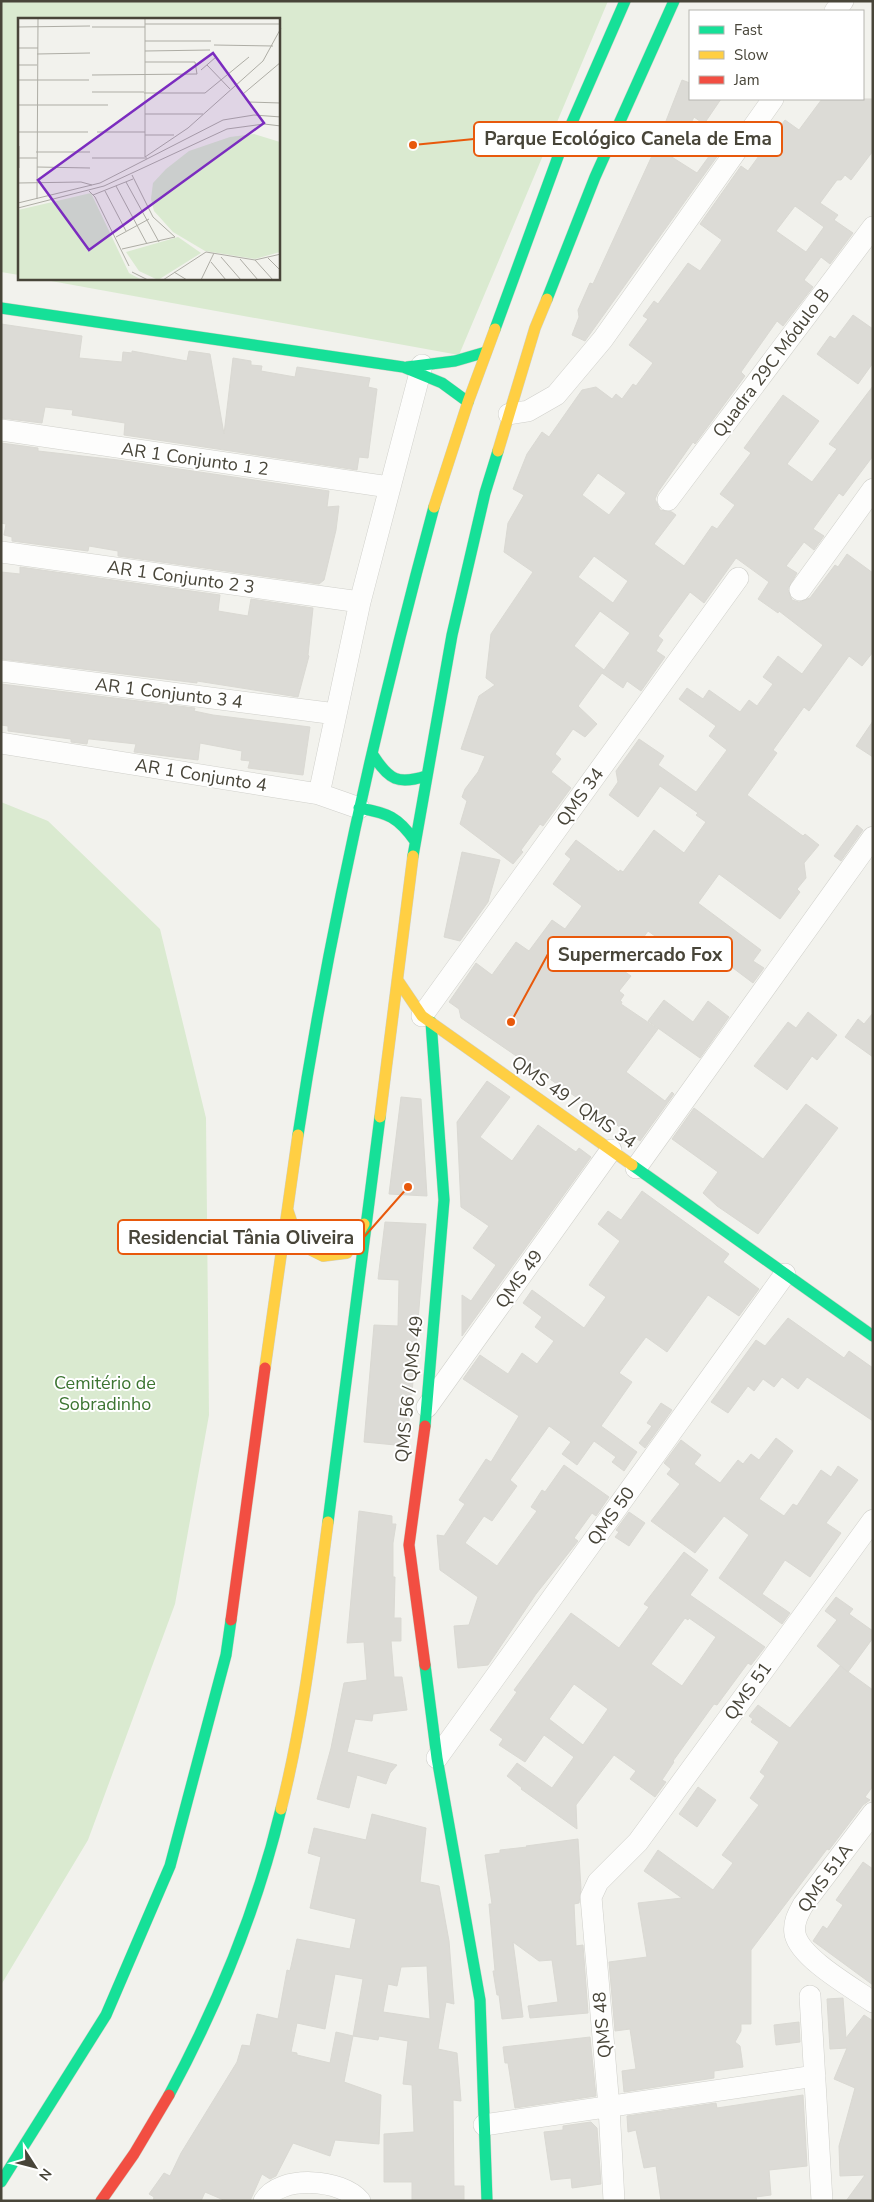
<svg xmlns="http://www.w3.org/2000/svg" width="874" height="2202" font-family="'Nunito Sans',sans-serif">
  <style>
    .green { fill: #daead0 }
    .building { fill: #dcdbd6; stroke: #dad9d3; fill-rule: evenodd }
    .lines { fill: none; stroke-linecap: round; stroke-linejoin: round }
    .street-casing { stroke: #d0d0cb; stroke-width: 22 }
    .fast-casing { stroke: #d0d0c5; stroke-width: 12 }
    .slow-casing { stroke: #d0d0c5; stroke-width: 12 }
    .jam-casing { stroke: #d0d0c5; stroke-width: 12 }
    .street { stroke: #fdfdfc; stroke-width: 21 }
    .fast { stroke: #16e098; stroke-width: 11 }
    .slow { stroke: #ffcf43; stroke-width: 11 }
    .jam { stroke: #f24e42; stroke-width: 11 }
    .labels { text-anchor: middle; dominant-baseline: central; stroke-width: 4; stroke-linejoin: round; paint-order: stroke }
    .street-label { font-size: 18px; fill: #484539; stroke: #fff }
    .park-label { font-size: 18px; fill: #3c7531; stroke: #fff }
    .inset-road { fill: none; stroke: #aeada5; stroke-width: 1 }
    .view { fill: #7b2cbf; fill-opacity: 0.15; stroke: #7b2cbf; stroke-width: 2.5 }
    .inset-edge { fill: none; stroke: #484539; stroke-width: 2.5 }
    .leader { fill: none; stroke: #e8590c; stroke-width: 2 }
    .callout-dot { fill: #e8590c; stroke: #fff; stroke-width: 2 }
    .callout { fill: #fff; stroke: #e8590c; stroke-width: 2 }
    .callout-label { font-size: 19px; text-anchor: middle; font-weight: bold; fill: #484539 }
  </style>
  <rect width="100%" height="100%" fill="#f2f2ed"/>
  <!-- green -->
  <path class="green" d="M1,1H608L459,355L40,279H279V19H19V275L1,272Z
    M1,802L48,821L160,929L206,1118L209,1415L175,1604L88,1840L1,1985Z"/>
  <!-- building -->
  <path class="building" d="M682,80L690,83L689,99H721L704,124L694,117L690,125L681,121L679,127L666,121Z
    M822,99H873V151L851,180L845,175L841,180H837L820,203L838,215L834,220L853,233L830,264L821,257L804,280L813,287L783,326L777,321L741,372L745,376L695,444L693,442L658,492L655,499L660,510L672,512L676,515L654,544L684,566L712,526L717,529L735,505L720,494L751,453L744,448L783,395L819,421L787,464L812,482L837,449L829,444L873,386V456L843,496L839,493L813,529L824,536L814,550L804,542L786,566L797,573L788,589L792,600L799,602L810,598L835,565L838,567L847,554L873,573V652L862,666L849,656L809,711L804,707L773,750L777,753L747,795L803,836L805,834L819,845L804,863L806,878L797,889L800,892L780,919L719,874L698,903L761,950L753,961L764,968L753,983L709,950L697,966L648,931L621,969L631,976L619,991L624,995L620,1001L622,1002L621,1004L658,1029L626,1072L665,1101L672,1092L674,1094L640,1141L461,1018L459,1009L449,1002L476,963L492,975L516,942L529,951L552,920L565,929L582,906L553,884L571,859L565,854L576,840L619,872L620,870L623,872L654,830L684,853L706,822L696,815L698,813L660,786L638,817L609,795L618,782L616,771L639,739L664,756L658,765L696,792L727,750L709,736L716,726L679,699L687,688L703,699L709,690L740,712L749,700L757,706L773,684L763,677L778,656L802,674L823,645L779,611L778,613L758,599L769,582L736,558L704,603L690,592L658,636L663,640L656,651L665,657L641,691L627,681L623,688L602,673L578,706L597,724L585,737L573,729L555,754L561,759L551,772L571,788L543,826L540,824L521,850L523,852L513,864L460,824L467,801L462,797L465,789L478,772L485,756L461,749L479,696L495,685L486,678L491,634L533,572L504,552L508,523L524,495L513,489L527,454L542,432L549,437L582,390L596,387L612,399L616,394L622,399L633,384L636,386L653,363L629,345L648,319L643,316L654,301L658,304L688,263L700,271L722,240L700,224L741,166L748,171L785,120L799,130ZM795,206L824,227L806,252L776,231ZM598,473L626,493L609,515L582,495ZM594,556L628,581L613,603L578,577ZM600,611L630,633L604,670L574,646Z
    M656,147L697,173L715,148L721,151L585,341L572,335L579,317L578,310L590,283L593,284Z
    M853,315L873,329V363L858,384L817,354L830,336L835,339Z
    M1,324L82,336L79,358L122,362L123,352L132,353V351L187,361L189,351L210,354L224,434L233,358L251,361V365L262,366L261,371L295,377L297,367L370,378L368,387L377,389L368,458L359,457L357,470L124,435L125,423L72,415L73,410L45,407L42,423L1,418Z
    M1,443L38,448V451L118,460L329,491L327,507L339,506L336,530L324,580L319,584L118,556V551L89,546L88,551L12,541V537L4,535L6,524L1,523Z
    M20,567L220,595L218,611L248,616L251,599L313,608L308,655L309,656L298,697L197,681V683L1,659V572L20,574Z
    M1,684L195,708L194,711L213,715L310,727L303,775L248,768L250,761L241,760L242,751L200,743L198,760L134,752L136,744L90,739H88L87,744L71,742V739L8,731V726L1,725Z
    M873,721V757L856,746Z
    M857,825L863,830L841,861L834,856Z
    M462,852L500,860L488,902L460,941L444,937Z
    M664,1000L693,1022L708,1001L729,1017L700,1058L648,1021Z
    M808,1012L837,1035L817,1060L812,1056L787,1090L754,1066L788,1022L796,1028Z
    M873,1013V1057L845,1037L858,1019L864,1024Z
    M487,1081L510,1097L480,1137L512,1161L538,1125L576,1152L579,1148L591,1157L462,1336V1295L471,1301L496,1265L473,1248L489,1226L461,1207L457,1122Z
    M401,1097L421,1099L427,1196L389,1194Z
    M806,1104L838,1128L758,1234L717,1206L703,1193L718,1172L672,1139L694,1108L763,1159Z
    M642,1191L729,1254L723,1262L759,1289L739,1316L708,1295L667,1352L646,1337L619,1373L632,1382L601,1426L637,1452L624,1471L612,1462L616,1457L594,1441L577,1465L562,1454L571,1442L549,1426L510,1480L517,1486L492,1521L484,1516L465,1543L497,1566L537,1511L531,1507L542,1490L545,1492L564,1465L609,1497L596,1516L592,1513L574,1538L578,1541L536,1594L488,1665L458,1668L454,1626L469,1625L478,1597L440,1570L437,1535L444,1536L465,1504L459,1500L486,1459L491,1462L519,1416L463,1379L480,1355L508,1374L522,1353L537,1364L554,1341L535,1327L542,1317L523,1303L532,1290L584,1328L606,1297L589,1285L620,1241L598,1224L608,1211L621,1220Z
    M385,1222L426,1224L411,1405L406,1446L364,1442L374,1325L398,1326L399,1280L378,1279Z
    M788,1318L844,1358L849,1351L873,1368V1421L807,1377L798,1389L782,1377L774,1387L763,1379L754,1391L748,1386L728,1413L711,1402L756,1340L765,1346Z
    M661,1403L672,1410L645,1448L639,1443L652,1426L647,1423Z
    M776,1438L793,1451L759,1499L784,1516L793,1504L797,1506L821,1470L831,1477L838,1466L858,1480L826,1523L841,1533L810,1577L785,1560L762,1594L790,1613L782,1624L719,1578L749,1535L724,1516L695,1553L651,1521L680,1484L667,1474L671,1469L664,1463L681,1440L701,1455L694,1464L720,1483L738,1460L743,1464L751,1454L759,1460Z
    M359,1511L392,1516V1524H396L393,1543V1577H395L394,1618H401V1641H391L394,1677H402L407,1710L373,1714L372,1721L355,1719L347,1752L397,1765L390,1773L386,1784L357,1775L349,1808L317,1799L331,1748L344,1683L367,1680L364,1642L347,1643Z
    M629,1512L645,1523L629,1546L615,1537L619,1532L616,1530Z
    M684,1552L708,1570L690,1595L765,1647L751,1665L748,1663L717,1705L714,1704L673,1761L674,1762L662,1780L666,1782L655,1797L630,1779L636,1771L614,1755L576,1805L577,1829L521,1789L522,1788L507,1776L517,1763L552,1788L574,1757L544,1735L525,1762L499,1745L503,1739L490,1730L517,1692L514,1690L571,1613L619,1648L649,1607L644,1604ZM685,1618L688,1620L689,1618L716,1637L682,1686L651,1664ZM574,1684L608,1709L583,1745L549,1719Z
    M836,1597L853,1609L849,1614L873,1631V1638L848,1672L817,1646L837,1620L825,1611Z
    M840,1666L873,1690V1786L865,1797L870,1800L863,1805L829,1850L827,1849L751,1950V2024H741V2031L735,2042L740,2046L743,2067L714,2071V2078L624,2092L622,2071L636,2069L630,2029L615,2031L609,1962L647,1957L638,1903L682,1898L644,1871L658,1850L713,1890L733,1863L722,1855L759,1805L750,1798L765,1776L760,1772L779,1742L751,1722L753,1719L749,1716L758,1705L790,1728Z
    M698,1787L716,1800L697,1827L679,1814Z
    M372,1814L426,1828L420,1882L439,1886L449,1941L454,2004L446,2002L438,2049L457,2053L461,2101L453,2100L454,2186H464V2201H412V2182H384V2134L414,2132L412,2085L403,2084L408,2041L379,2036L378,2040L353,2036L344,2082L381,2095L379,2144L335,2140L330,2156L293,2143L276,2176L270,2179L262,2174L250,2201H226L205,2192L201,2201H153L154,2197L149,2194L164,2173L170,2176L181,2153L237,2062L242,2045L250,2046L257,2014L278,2019L287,1970L290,1971L297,1939L350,1949L356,1919L310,1908L321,1857L308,1853L314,1828L366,1840ZM427,1966L430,2019L383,2012L388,1984L397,1986L401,1967ZM335,1974L363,1979L353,2036L336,2032L330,2063L297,2055V2053L291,2052L297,2023L325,2029Z
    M578,1839L581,1889L579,1903L574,1904L576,1946L583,1945L588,2013L530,2018L528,2006L558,2002L552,1960L539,1961L513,1942L523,2017L502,2019L499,1995H497L493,1971H495L489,1904H492L485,1855L500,1853V1850L527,1847L526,1846Z
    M863,1862L873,1869V1985L813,1941L823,1926L827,1929L843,1905L836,1900Z
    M843,1998L846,2038L864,2015L873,2021V2201H846L865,2175L840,2176L839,2146L855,2088L834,2079L847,2048L830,2049L827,1999Z
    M799,2022L800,2042L776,2045L774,2025Z
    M590,2037L596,2096L515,2108L508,2063H505L503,2047Z
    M803,2095L807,2166L769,2170L771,2195L756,2197L757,2201H661L656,2166L644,2168L636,2130L628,2132L627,2116L716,2103L717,2108Z
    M591,2122L597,2128L601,2184L572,2188L571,2178L551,2180L544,2132L563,2130V2126Z"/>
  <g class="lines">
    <defs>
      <path id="street" d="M835,11L843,1
        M509,414L528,411L556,395L603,339L773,99
        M1,430L389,487
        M668,500L873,227
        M1,552L360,602
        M800,590L873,489
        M1,671L336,714
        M1,743L319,794L359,808
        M319,794L360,602L422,365
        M422,1016L738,578
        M636,1168L873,837
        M427,1407L611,1150
        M437,1758L785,1274
        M873,1813L803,1905C798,1914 793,1923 795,1934C800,1958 853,1988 873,2002
        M810,1996L822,2201
        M484,2125L815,2076
        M264,2201C280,2174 342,2179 360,2201
        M614,2201L609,2107L591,1897L598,1882L638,1842L873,1520"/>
      <path id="fast" d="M547,299L595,177L674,1
        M1,308L403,367L442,383L468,402
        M495,329L563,143L625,1
        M407,367L455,361L486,352
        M373,755C389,780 398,785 426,776
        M359,808C388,813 398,817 415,841
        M413,856L452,635L485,493L498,451
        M298,1135C330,924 378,714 434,507
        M632,1165L873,1336
        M425,1426L444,1200L431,1022
        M328,1522L380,1117
        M425,1665L437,1758L480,2000L487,2201
        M169,2095C218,2004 257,1909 281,1809
        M1,2182L106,2015L170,1866L226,1655L231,1620"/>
      <path id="slow" d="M498,451L535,328L547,299
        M434,507L468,402L495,329
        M399,982L422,1016L632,1165
        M380,1117L413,856
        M288,1211L299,1244L323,1256L347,1253L364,1224
        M265,1368L298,1135
        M281,1809C305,1714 315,1618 328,1522"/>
      <path id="jam" d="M425,1426L409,1545L425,1665
        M231,1620L265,1368
        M101,2201L134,2154L169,2095"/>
    </defs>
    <!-- street casing -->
    <use href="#street" class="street-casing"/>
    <!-- fast casing -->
    <use href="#fast" class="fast-casing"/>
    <!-- slow casing -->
    <use href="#slow" class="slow-casing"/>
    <!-- jam casing -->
    <use href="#jam" class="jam-casing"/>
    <!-- street -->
    <use href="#street" class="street"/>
    <!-- fast -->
    <use href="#fast" class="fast"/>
    <!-- slow -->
    <use href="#slow" class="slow"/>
    <!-- jam -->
    <use href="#jam" class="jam"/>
  </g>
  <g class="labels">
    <!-- street labels -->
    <g class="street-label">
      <text transform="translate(771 363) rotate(-53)">Quadra 29C Módulo B</text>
      <text transform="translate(195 459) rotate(8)">AR 1 Conjunto 1 2</text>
      <text transform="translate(181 577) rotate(8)">AR 1 Conjunto 2 3</text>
      <text transform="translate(169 693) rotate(7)">AR 1 Conjunto 3 4</text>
      <text transform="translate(201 775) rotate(9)">AR 1 Conjunto 4</text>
      <text transform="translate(580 797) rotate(-54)">QMS 34</text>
      <text transform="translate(574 1102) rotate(35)">QMS 49 / QMS 34</text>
      <text transform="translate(519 1279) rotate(-54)">QMS 49</text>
      <text transform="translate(409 1389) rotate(-84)">QMS 56 / QMS 49</text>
      <text transform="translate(611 1516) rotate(-54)">QMS 50</text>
      <text transform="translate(748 1691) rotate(-54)">QMS 51</text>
      <text transform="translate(825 1878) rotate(-54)">QMS 51A</text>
      <text transform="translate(602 2025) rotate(-95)">QMS 48</text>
    </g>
    <!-- park labels -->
    <g class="park-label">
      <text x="105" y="1383">Cemitério de<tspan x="105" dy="21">Sobradinho</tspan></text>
    </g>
  </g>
  <!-- overview -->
  <g transform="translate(18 18)">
    <rect width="262" height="262" fill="#f2f2ed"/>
    <path d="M236,116L262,124V234L237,241L187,233L155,214L136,193L133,181L135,165L148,151L171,133L212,119ZM73,175L111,255L124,262H0V192ZM160,219L183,235L140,262L121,253L108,234Z" fill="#daead0"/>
    <path class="inset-road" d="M127,1V139M127,6H261M0,9L72,8M74,9H127M127,23H193M196,27L255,28M0,30H20M127,33L192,32M19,36L72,35M263,44L225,76L230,84L263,85M0,47H19M189,47L212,71M183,52L198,39M74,57L179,56L177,44H127M0,62H71M74,74H126M126,75H187L231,39M0,87H90M127,96H185M0,114H70M79,114H127M127,117H156M18,134H72M127,139L170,110L245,43L263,10M0,140H19M74,140H129M19,149L72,150M1,150V128M108,164L141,224M0,165L63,164L74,167M98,168L129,226M71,173L77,179L111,248M87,173L108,213M75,177L115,161M19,181L20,1M0,185L82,165L205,102L236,97L263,99M0,190L86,168L209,111L246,106L263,108M98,219L131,201M104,231L157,219L135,199L114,157M203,239L223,262M250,240L263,253M222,241L240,262M237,242L255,262M193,244L208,262M114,254L130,262M156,254L169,262M145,262L188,234L237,242L263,236M183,262L196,235"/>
    <path class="view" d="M195,35L246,105L71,232L20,162Z"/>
    <rect width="262" height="262" class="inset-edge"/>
  </g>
  <!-- callouts -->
  <path class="leader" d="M413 145L474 139M511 1022L548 954M408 1187L364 1237"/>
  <g class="callout-dot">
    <circle cx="413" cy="145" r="5"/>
    <circle cx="511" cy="1022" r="5"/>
    <circle cx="408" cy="1187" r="5"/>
  </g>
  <g class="callout">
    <rect x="474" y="122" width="308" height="34" rx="5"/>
    <rect x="548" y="937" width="184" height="34" rx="5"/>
    <rect x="118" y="1220" width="246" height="34" rx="5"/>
  </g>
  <g class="callout-label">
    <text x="628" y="145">Parque Ecológico Canela de Ema</text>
    <text x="640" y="961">Supermercado Fox</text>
    <text x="241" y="1244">Residencial Tânia Oliveira</text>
  </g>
  <!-- border -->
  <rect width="874" height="2202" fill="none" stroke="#484539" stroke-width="5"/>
  <!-- legend -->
  <rect x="689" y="10" width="175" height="90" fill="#ffffff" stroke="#b6b5b0"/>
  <rect x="699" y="26" width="25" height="8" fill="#16e098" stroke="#b6b5b0"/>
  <text x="734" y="35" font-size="15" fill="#484539">Fast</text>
  <rect x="699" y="51" width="25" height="8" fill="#ffcf43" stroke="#b6b5b0"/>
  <text x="734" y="60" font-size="15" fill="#484539">Slow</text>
  <rect x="699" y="76" width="25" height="8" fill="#f24e42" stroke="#b6b5b0"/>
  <text x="734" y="85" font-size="15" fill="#484539">Jam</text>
  <!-- north arrow -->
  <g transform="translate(35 2167) rotate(126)" stroke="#ffffff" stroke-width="4" paint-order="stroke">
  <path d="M0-4L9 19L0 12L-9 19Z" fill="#484539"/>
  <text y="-8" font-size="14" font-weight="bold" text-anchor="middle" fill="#484539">N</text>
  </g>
</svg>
